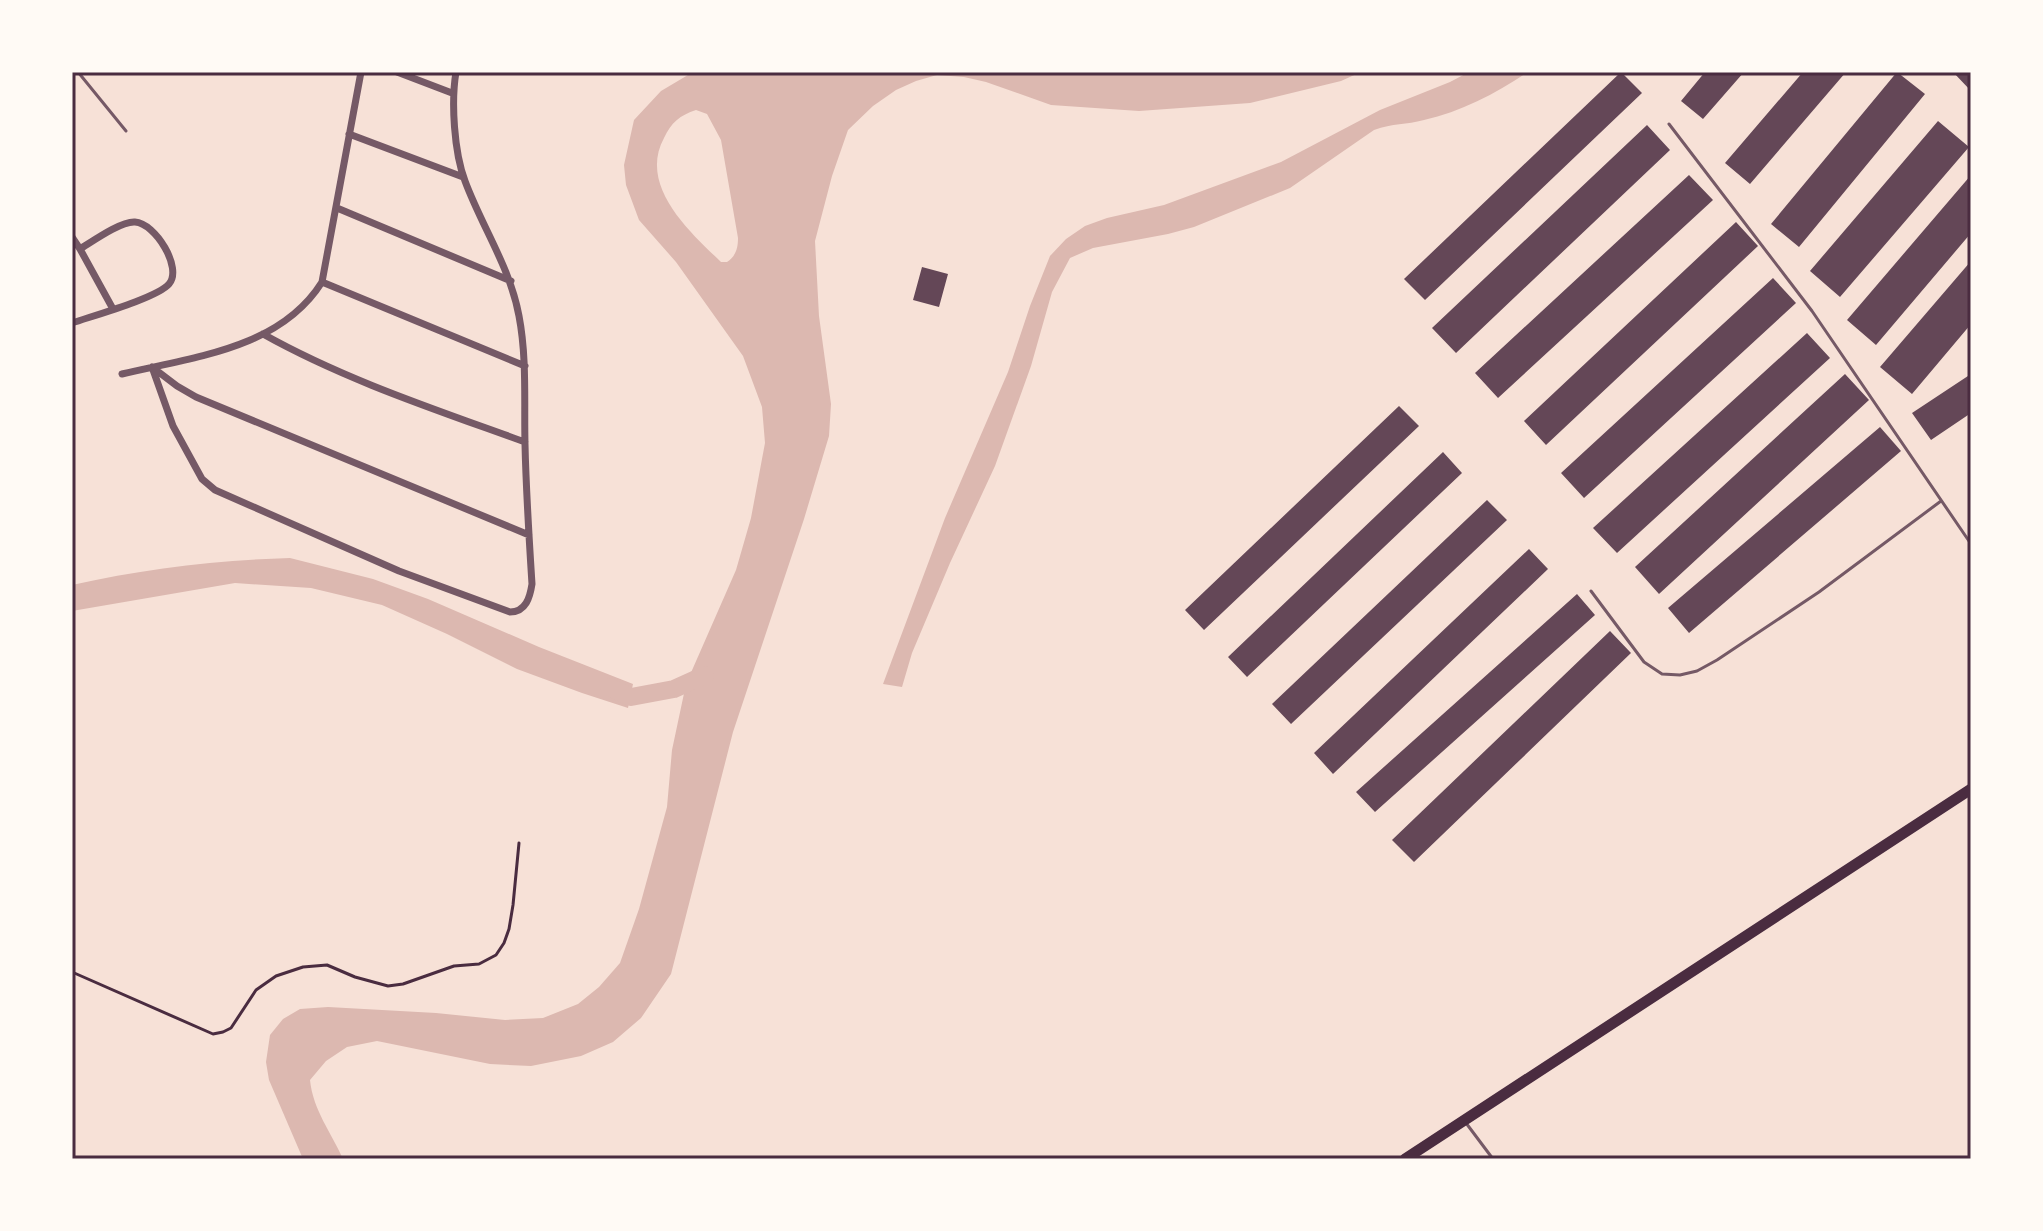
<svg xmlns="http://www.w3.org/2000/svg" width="2043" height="1231" font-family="'Public Sans',sans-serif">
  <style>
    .water { fill: #dcb8b0; fill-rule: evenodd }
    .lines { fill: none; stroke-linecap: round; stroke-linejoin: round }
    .canal { stroke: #dcb8b0; stroke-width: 18 }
    .building { fill: #644757 }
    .path { stroke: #4a2c40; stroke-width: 3 }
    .service { stroke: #755966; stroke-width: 3 }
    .minor { stroke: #755966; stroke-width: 7 }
    .primary { stroke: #4a2c40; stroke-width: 11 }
    .neatline { fill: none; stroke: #4a2c40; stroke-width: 3 }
  </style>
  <rect width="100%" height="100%" fill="#f7e1d7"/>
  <!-- water -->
  <path class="water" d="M693,72H1361L1341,81L1250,103L1139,111L1051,105L986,82L964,77L937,75L916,81L896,90L873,106L848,130L832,176L815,241L819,316L831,404L829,436L804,519L733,732L671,974L641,1018L613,1042L581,1056L531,1066L490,1064L377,1041L347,1047L326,1061L310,1080C313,1110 331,1132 343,1159H303L269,1080L266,1062L270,1035L283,1019L300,1009L328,1007L436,1013L505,1020L543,1018L578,1004L599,987L620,963L639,909L667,807L672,750L686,684L736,570L751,518L765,443L762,407L743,356L676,262L639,220L626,185L624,165L634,120L661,91ZM696,110L707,114L721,140L738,238C738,248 736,256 727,262H721C690,232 638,186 664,138C671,123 680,115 696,110Z
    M1469,72H1528C1497,93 1461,112 1424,120C1406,125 1393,123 1374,130L1290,188L1194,227L1168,234L1093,248L1070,258L1052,292L1031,366L995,466L950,563L912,653L902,687L883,684L945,518L1008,372L1030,306L1050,256L1066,239L1085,226L1107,218L1164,205L1281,162L1380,110L1450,82Z
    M290,558L373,579L428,599L539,647L633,684L628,708L582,693L517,669L447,634L382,605L311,588L235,583L72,611V585C143,569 217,560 290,558Z"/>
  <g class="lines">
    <!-- canal -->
    <path class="canal" d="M609,687L631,697L674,689L705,675"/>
  </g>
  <!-- building -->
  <path class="building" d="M1621,72L1642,93L1425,300L1404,279Z
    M1705,72H1744L1703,119L1681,101Z
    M1803,72H1846L1750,184L1725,163Z
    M1897,72L1925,94L1799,247L1771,224Z
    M1953,72H1971V91Z
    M1938,121L1969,147L1840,297L1810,271Z
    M1647,125L1670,150L1456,353L1432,328Z
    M1689,175L1713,200L1498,398L1475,373Z
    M1971,175V233L1876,345L1847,320Z
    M1736,222L1758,246L1546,445L1524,421Z
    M1971,261V324L1912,394L1880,367Z
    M922,267L948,274L939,307L913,300Z
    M1773,278L1796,303L1584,498L1561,473Z
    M1807,333L1830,358L1617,553L1593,528Z
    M1845,374L1869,400L1659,594L1635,567Z
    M1971,374V413L1931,440L1912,413Z
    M1399,406L1419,426L1204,630L1185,610Z
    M1880,427L1901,451L1689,633L1668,608Z
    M1443,452L1462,473L1247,677L1228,657Z
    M1487,500L1507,520L1291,724L1272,704Z
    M1529,549L1548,569L1333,774L1314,753Z
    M1577,594L1595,615L1375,812L1356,792Z
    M1610,631L1631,653L1414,862L1392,840Z"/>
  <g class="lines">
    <!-- path -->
    <path class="path" d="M72,972L213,1034L223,1032L231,1028L256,990L276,976L303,967L327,965L355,977L388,986L403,984L454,966L479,964L496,955L504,943L509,929L513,905L519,843"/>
    <!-- service -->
    <path class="service" d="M78,72L126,131
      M1669,124L1812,311L1971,544
      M1591,591L1644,662L1662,674L1680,675L1697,671L1717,660L1819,592L1941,501
      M1466,1123L1493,1159"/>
    <!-- minor -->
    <path class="minor" d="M397,72L452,93
      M349,134L463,177
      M337,208L511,281
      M72,237L80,249L113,309
      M322,282L525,366
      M72,323C92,316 157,298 169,284C183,268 155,223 135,222C121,221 93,241 80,249
      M263,334C345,380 437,410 525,442
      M152,367L173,426L202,479L215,490L399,571L510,612C526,612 530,597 532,584C529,537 526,491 525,444C524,401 527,358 519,316C510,267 482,227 465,181C454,152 451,102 456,72
      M152,367L177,386L196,397L529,535
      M122,374C193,357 280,349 322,282L361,72"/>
    <!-- primary -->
    <path class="primary" d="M1405,1159L1971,789"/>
  </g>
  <!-- border -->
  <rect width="2043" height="1231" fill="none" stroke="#fffaf5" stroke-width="148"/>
  <rect x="74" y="74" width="1895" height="1083" class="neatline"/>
</svg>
